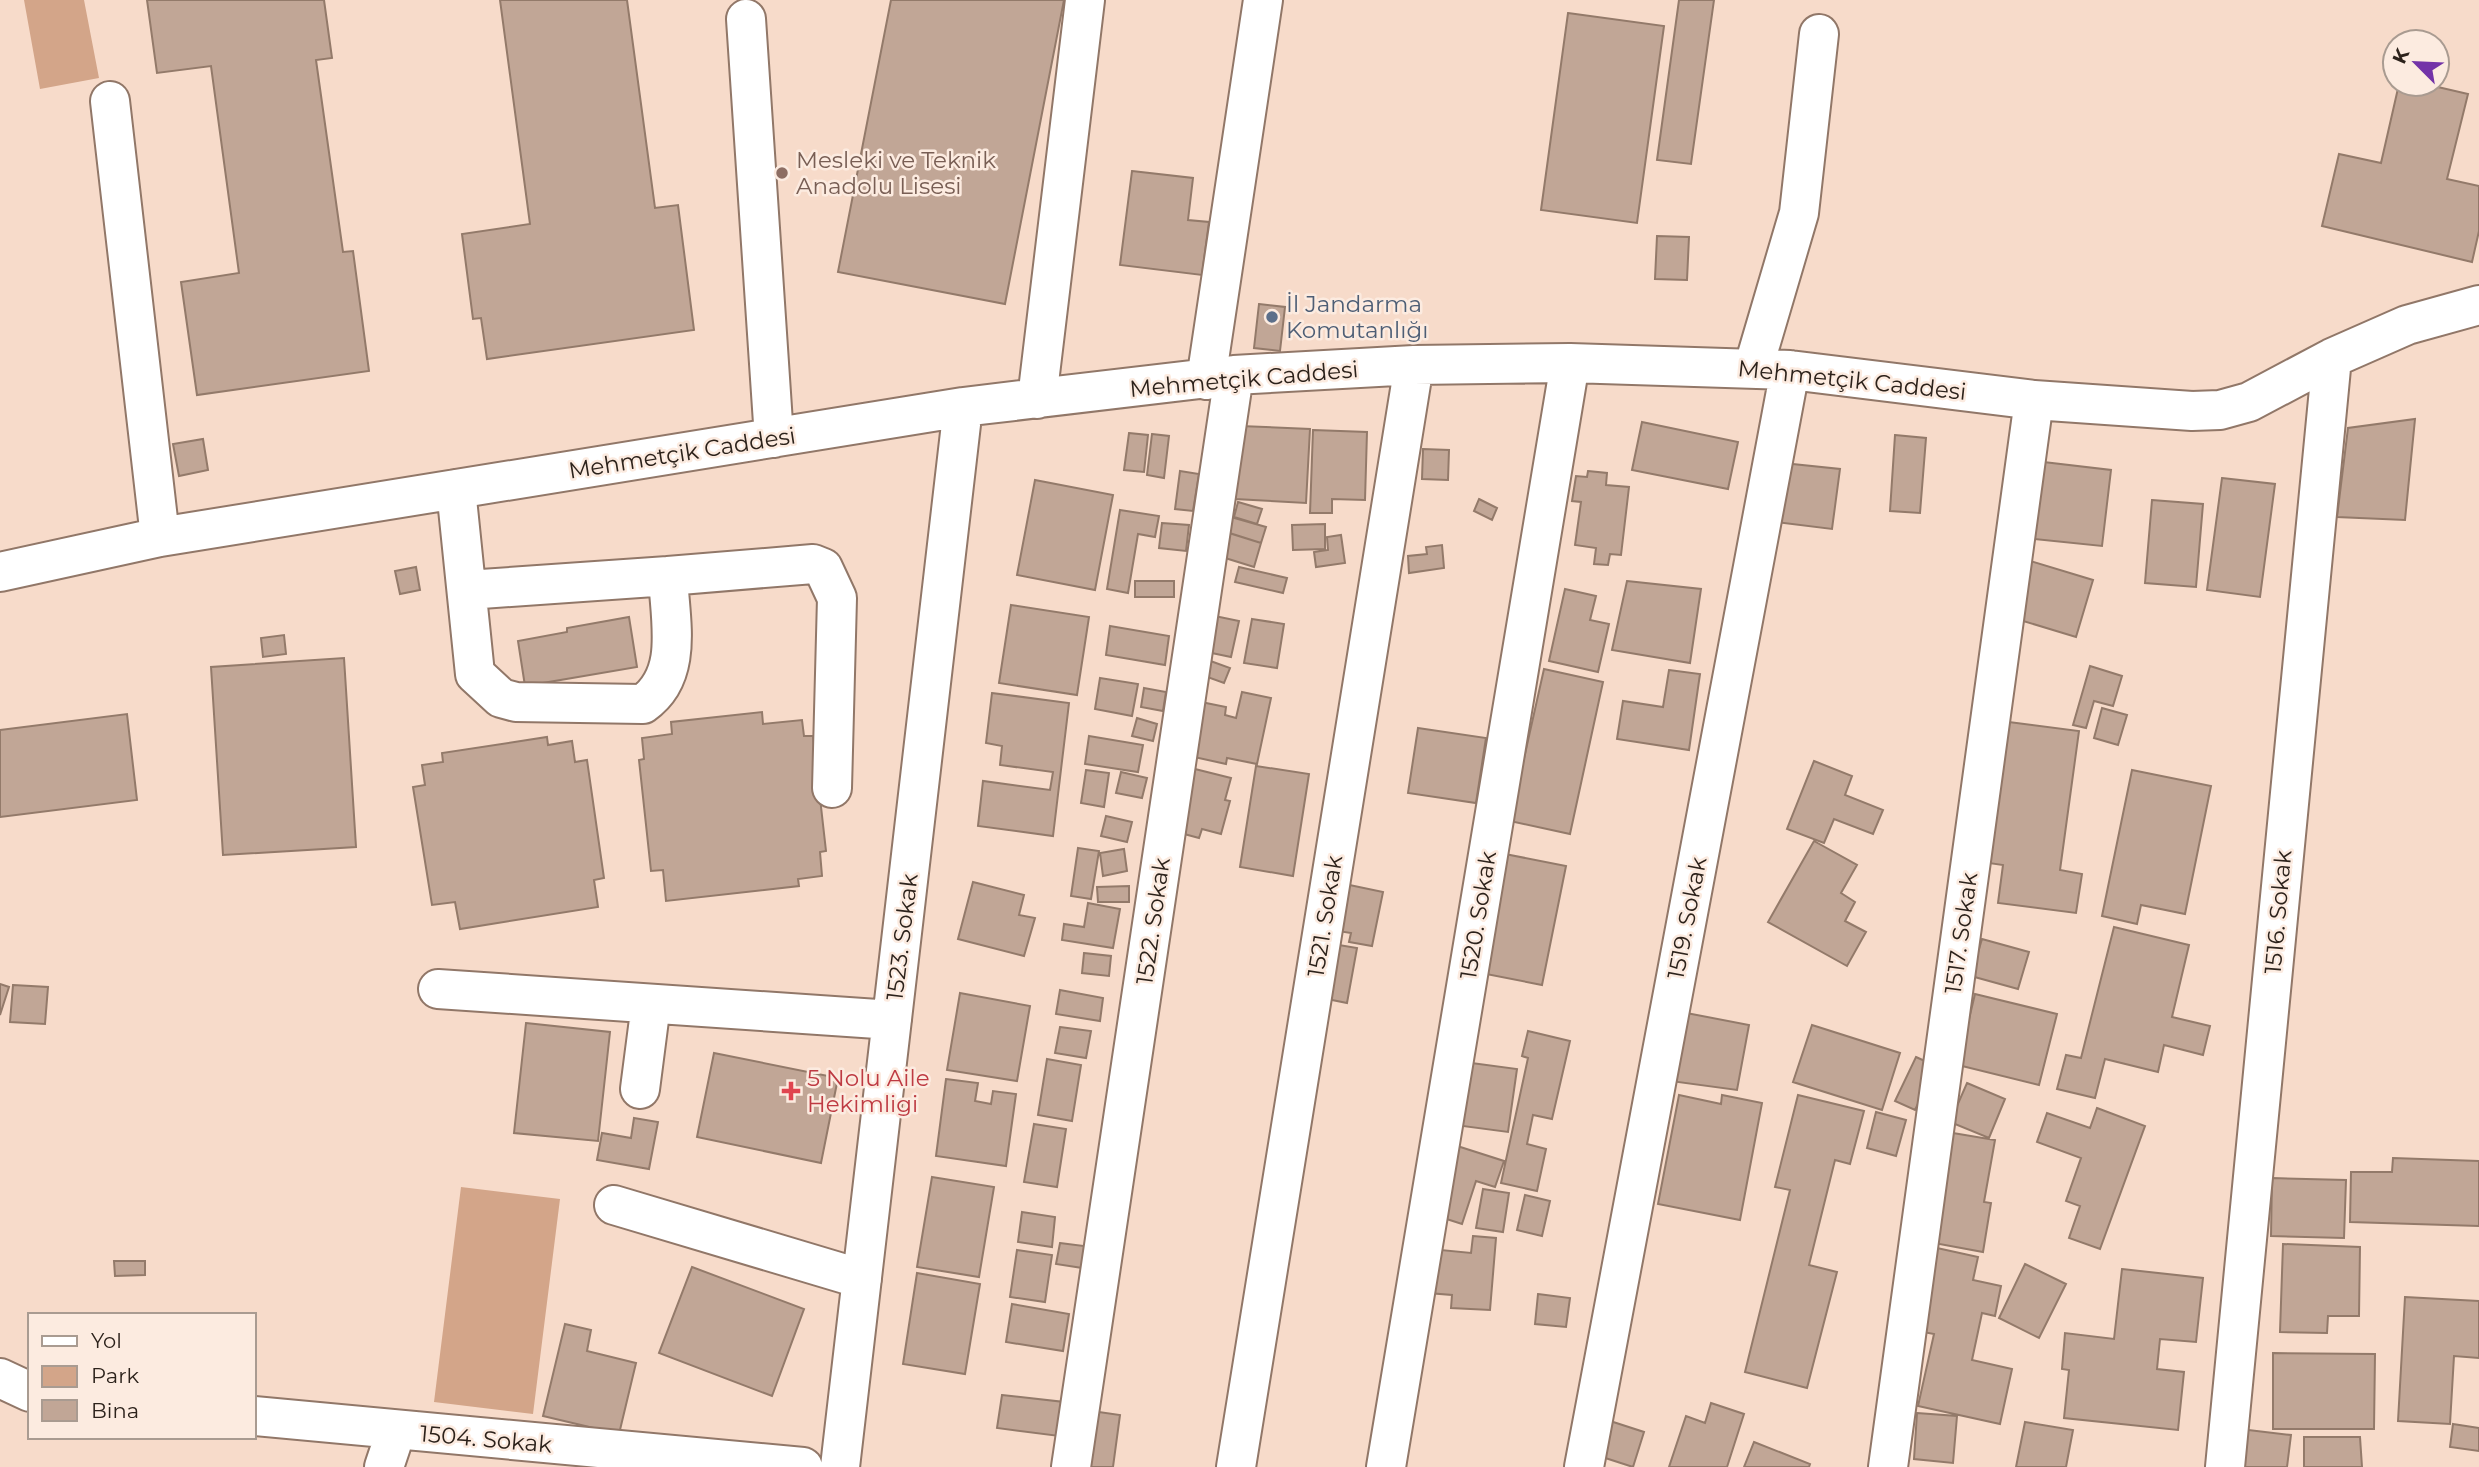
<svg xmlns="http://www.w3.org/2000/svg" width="2479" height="1467" font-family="Montserrat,sans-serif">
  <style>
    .green { fill: #d3a589 }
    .building { fill: #c1a696; stroke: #937a6a; stroke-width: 2 }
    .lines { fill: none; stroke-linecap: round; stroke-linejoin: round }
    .minor-casing { stroke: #917768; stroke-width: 42 }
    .minor { stroke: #fff; stroke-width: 38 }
    .education-dot { fill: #8d6e63; stroke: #fcebe0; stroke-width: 2.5 }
    .service-dot { fill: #5c6f8a; stroke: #fcebe0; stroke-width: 2.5 }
    .health-dot { fill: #e0444e; stroke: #fcebe0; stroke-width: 2.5 }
    .labels { text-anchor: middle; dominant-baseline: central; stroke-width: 5; stroke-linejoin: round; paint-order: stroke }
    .education-label { font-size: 23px; fill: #785e54; stroke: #fcebe0; text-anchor: start }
    .service-label { font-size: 23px; fill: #4e5e75; stroke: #fcebe0; text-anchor: start }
    .street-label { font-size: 23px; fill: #2c221b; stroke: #fcebe0 }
    .health-label { font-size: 23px; fill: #be3a42; stroke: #fcebe0; text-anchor: start }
  </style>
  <rect width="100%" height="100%" fill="#f7dbca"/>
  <!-- green -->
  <path class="green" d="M24,0H84L99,78L40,89Z
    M461,1187L560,1199L533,1414L434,1402Z"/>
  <!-- building -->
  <path class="building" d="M147,0H324L332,58L316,60L343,252L353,251L369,371L197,395L181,282L239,273L211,66L157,73Z
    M500,0H627L655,208L678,205L694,330L487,359L481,318L473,319L462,234L530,224Z
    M891,0H1064L1005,304L838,272Z
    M1679,0H1714L1691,164L1657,160Z
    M1568,13L1664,26L1637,223L1541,210Z
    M2399,84H2425L2468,94L2447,179L2479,186V231L2472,262L2322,226L2339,154L2381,163Z
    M1132,171L1193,178L1188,220L1209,222L1202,275L1120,265Z
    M1657,236L1689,237L1687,280L1655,279Z
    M1259,304L1285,307L1280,351L1254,348Z
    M2415,419L2405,520L2337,517L2348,428Z
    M1642,422L1738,442L1728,489L1632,470Z
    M1240,426L1310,429L1306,503L1235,499Z
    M1313,430L1367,432L1365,500L1332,499V513H1310Z
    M1129,433L1148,435L1144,472L1124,470Z
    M1152,434L1169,436L1164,478L1147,475Z
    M1895,435L1926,438L1920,513L1890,511Z
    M203,439L208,470L179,476L173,444Z
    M1423,449L1449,450L1448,480L1422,479Z
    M2035,461L2111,470L2102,546L2026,538Z
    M1783,463L1840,469L1832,529L1776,522Z
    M1180,471L1199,474L1193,511L1175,509Z
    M1588,471L1607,473L1606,485L1629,487L1621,555L1610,554L1608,565L1594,564L1596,548L1575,545L1581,502L1572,501L1576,476L1587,477Z
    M2222,478L2275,484L2260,597L2207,590Z
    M1035,480L1113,495L1095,590L1017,575Z
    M1479,499L1497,508L1492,520L1474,511Z
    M2152,500L2203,504L2196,587L2145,583Z
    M1238,502L1262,509L1257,524L1234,517Z
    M1120,510L1159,516L1155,537L1138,534L1128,593L1107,589Z
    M1224,515L1266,527L1261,543L1220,530Z
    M1162,523L1189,525L1186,551L1159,548Z
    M1325,524V549L1293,550L1292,525Z
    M1229,533L1261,543L1254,567L1222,557Z
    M1341,535L1345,563L1316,567L1314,552L1328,550L1327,537Z
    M1442,545L1444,568L1409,573L1408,556L1427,554L1426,547Z
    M2027,560L2093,580L2076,637L2010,617Z
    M416,567L420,590L400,594L395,571Z
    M1239,567L1287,578L1283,593L1235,582Z
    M1135,581H1174V597H1135Z
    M1627,581L1701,589L1690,663L1612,650Z
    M1565,589L1596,596L1590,620L1609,624L1598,672L1549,661Z
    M1011,605L1089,617L1077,695L999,683Z
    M1210,615L1239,621L1231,657L1202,651Z
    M629,617L637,667L525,686L518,641L567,632V628Z
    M1252,619L1284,624L1277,668L1244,663Z
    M1110,626L1169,636L1165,665L1106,655Z
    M284,635L286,654L263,657L261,638Z
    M344,658L356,847L223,855L211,667Z
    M1205,659L1230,668L1224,683L1199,674Z
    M2090,666L2122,676L2113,706L2094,701L2086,728L2073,725Z
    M1544,669L1603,682L1570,834L1510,821Z
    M1669,670L1700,674L1689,750L1617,739L1623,701L1663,707Z
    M1100,678L1138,684L1132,716L1095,709Z
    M1144,688L1166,692L1163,711L1141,707Z
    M1242,692L1271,698L1257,764L1227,758L1226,764L1185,755L1196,701L1226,707L1225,715L1236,718Z
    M992,693L1069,703L1053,836L978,826L983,781L1050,790L1053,772L1000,765L1002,746L986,743Z
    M2102,708L2127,715L2118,745L2094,738Z
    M762,712L763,724L802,720L804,736H813L826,851L820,852L822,876L798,879L799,886L666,901L663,870L651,871L639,760L644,759L642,738L672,734L671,722Z
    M127,714L137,800L0,817V730Z
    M1137,718L1157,724L1153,741L1132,736Z
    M2001,721L2079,731L2060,870L2082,874L2076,913L1998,903L2003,865L1982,862Z
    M1418,728L1486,738L1476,803L1408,793Z
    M1089,736L1143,745L1138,772L1085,764Z
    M547,737L548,745L572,741L575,762L587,760L604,878L594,880L598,907L460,929L455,902L432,905L413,787L425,785L422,765L443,762L442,753Z
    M1814,761L1852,776L1845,795L1883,810L1873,834L1834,819L1824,843L1787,829Z
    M1256,766L1309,774L1293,876L1240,867Z
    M1191,768L1231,778L1225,800L1230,801L1221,834L1202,829L1199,838L1173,831Z
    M1086,770L1109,773L1104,807L1081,803Z
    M2132,770L2211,786L2185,914L2141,905L2137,924L2102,916Z
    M1121,772L1147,778L1142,798L1116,793Z
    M1106,816L1132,822L1127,842L1101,836Z
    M1814,841L1857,865L1841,893L1855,902L1845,921L1866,932L1847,966L1768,922Z
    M1078,848L1099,851L1091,899L1071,896Z
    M1124,849L1127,871L1103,876L1100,853Z
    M1505,854L1566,866L1542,985L1481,973Z
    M973,882L1024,895L1019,915L1035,918L1024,956L958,939Z
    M1340,883L1383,892L1372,946L1349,942L1351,933L1332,930Z
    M1129,886V902H1098L1097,887Z
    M1088,903L1120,909L1113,948L1062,940L1064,924L1084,927Z
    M2114,927L2189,945L2172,1017L2210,1026L2203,1055L2164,1045L2158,1072L2105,1059L2095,1098L2057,1089L2066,1055L2081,1058Z
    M1982,939L2029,952L2018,989L1971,976Z
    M1327,943L1357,948L1347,1003L1317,997Z
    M1084,953L1111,956L1109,976L1082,973Z
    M0,984L9,987L0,1015Z
    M13,985L48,987L45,1024L10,1022Z
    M1060,990L1103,998L1100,1021L1056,1014Z
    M960,993L1030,1006L1017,1081L947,1070Z
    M1975,994L2057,1014L2039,1085L1958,1065Z
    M1676,1011L1749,1025L1737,1090L1663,1080Z
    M526,1023L610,1032L598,1141L514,1133Z
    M1812,1025L1900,1053L1882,1110L1793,1082Z
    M1060,1027L1091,1031L1086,1058L1055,1053Z
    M1528,1031L1570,1041L1552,1119L1533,1115L1527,1144L1546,1149L1537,1191L1501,1183L1528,1058L1522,1056Z
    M714,1053L838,1078L821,1163L697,1137Z
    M1916,1057L1936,1066L1915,1110L1895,1101Z
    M1047,1059L1081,1065L1072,1121L1038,1115Z
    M1464,1062L1517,1069L1508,1132L1455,1125Z
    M946,1079L978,1083L975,1101L991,1104L993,1091L1016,1094L1006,1166L936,1156Z
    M1967,1083L2005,1099L1989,1138L1950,1122Z
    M1679,1095L1721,1104L1722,1095L1762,1103L1740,1220L1658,1204Z
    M1798,1095L1864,1111L1850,1164L1835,1160L1809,1265L1837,1272L1807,1388L1745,1372L1790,1190L1775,1187Z
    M2097,1108L2145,1126L2100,1249L2069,1238L2080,1206L2066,1201L2081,1158L2037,1142L2047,1113L2090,1128Z
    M1876,1112L1906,1120L1896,1156L1867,1148Z
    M634,1118L658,1122L649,1169L597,1160L602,1133L631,1138Z
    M1034,1124L1066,1129L1057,1187L1024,1182Z
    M1953,1133L1995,1140L1984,1202L1991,1203L1983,1252L1934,1243Z
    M1451,1144L1504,1161L1495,1187L1476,1181L1462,1224L1428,1213Z
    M2393,1158L2479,1161V1226L2350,1222L2351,1172H2392Z
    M932,1177L994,1187L979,1277L917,1267Z
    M2272,1178L2346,1180L2344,1238L2271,1236Z
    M1483,1189L1509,1193L1503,1232L1476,1228Z
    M1525,1195L1550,1201L1542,1236L1517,1230Z
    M1022,1212L1055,1217L1052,1247L1018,1242Z
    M1473,1236L1496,1238L1490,1310L1451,1308L1452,1295L1428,1293L1431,1249L1471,1253Z
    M1060,1243L1092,1247L1089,1269L1056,1264Z
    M2283,1244L2360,1247L2359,1316H2328L2327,1333L2280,1332Z
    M1937,1248L1978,1257L1973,1280L2001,1286L1995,1316L1982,1313L1972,1360L2012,1369L2000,1424L1918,1406L1934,1334L1918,1331Z
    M1017,1250L1052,1255L1045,1302L1010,1297Z
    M114,1261H145V1275L115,1276Z
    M2025,1264L2066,1284L2039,1338L1999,1318Z
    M692,1267L804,1309L772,1396L659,1353Z
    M2122,1269L2203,1278L2196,1342L2160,1339L2157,1369L2184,1372L2178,1430L2064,1418L2069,1370L2062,1369L2065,1333L2114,1339Z
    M917,1273L980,1284L965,1374L903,1364Z
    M1538,1294L1570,1298L1566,1327L1535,1324Z
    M2405,1297L2479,1301V1358L2454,1356L2450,1424L2398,1421Z
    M1012,1304L1069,1314L1063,1351L1006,1342Z
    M565,1324L591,1330L587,1351L636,1363L619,1434L543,1416Z
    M2273,1353L2375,1354L2374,1429H2273Z
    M1002,1395L1064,1402L1059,1436L997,1428Z
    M1711,1403L1744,1414L1727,1467H1669L1686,1416L1705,1423Z
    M1092,1411L1120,1415L1113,1467H1084Z
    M1917,1413L1957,1416L1953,1463L1914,1459Z
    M1604,1419L1644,1432L1633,1467L1593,1454Z
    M2025,1422L2073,1430L2066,1467H2016Z
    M2453,1424L2479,1428V1451L2450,1447Z
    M2240,1429L2291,1435L2287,1467H2236Z
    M2304,1437H2360L2362,1467H2304Z
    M1754,1442L1810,1464L1809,1467H1744Z"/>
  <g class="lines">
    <defs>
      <path id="minor" d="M746,19L774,438
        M110,101L160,537
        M1753,369L1799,213L1819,34
        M1206,380L1263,0
        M1037,399L1085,0
        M456,489L475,674L501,698L516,702L643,704C684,675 670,621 668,576L813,564L823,568L837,598L832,788
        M0,572L160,537L963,407L1234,375L1414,365L1570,363L1790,370L2034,400L2192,411L2220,410L2249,402L2332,358L2407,325L2479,305
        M467,590L668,576
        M438,989L892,1020
        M640,1089L651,1004
        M614,1205L862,1279
        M0,1378L30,1392
        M254,1416L803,1467
        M384,1467L396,1431
        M840,1467L963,407
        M1071,1467L1234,375
        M1236,1467L1414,365
        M1386,1467L1570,363
        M1584,1467L1790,370
        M1888,1467L2034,400
        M2225,1467L2332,358"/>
    </defs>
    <!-- minor casing -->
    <use href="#minor" class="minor-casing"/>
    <!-- minor -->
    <use href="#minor" class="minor"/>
  </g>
  <!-- markers -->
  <circle class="education-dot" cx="782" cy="173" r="7"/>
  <circle class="service-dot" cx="1272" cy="317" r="7"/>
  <path class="health-dot" d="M787.5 1080.5h7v7h7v7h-7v7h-7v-7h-7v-7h7z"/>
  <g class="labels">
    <!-- education labels -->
    <g class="education-label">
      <text x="796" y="160">Mesleki ve Teknik<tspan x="796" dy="26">Anadolu Lisesi</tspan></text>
    </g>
    <!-- service labels -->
    <g class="service-label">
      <text x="1286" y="304">İl Jandarma<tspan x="1286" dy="26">Komutanlığı</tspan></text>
    </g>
    <!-- street labels -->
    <g class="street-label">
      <text transform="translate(1244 379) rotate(-5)">Mehmetçik Caddesi</text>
      <text transform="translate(1852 380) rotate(6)">Mehmetçik Caddesi</text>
      <text transform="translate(682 453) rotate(-9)">Mehmetçik Caddesi</text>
      <text transform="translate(2278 912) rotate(-85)">1516. Sokak</text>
      <text transform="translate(1478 915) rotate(-81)">1520. Sokak</text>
      <text transform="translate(1325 916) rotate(-81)">1521. Sokak</text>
      <text transform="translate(1687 918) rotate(-79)">1519. Sokak</text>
      <text transform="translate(1153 921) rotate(-82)">1522. Sokak</text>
      <text transform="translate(1961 933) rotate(-82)">1517. Sokak</text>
      <text transform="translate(902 937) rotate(-83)">1523. Sokak</text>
      <text transform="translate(486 1439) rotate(5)">1504. Sokak</text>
    </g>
    <!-- health labels -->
    <g class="health-label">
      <text x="807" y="1078">5 Nolu Aile<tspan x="807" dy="26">Hekimligi</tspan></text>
    </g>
  </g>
  <!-- legend -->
  <rect x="28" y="1313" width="228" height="126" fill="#fcebe0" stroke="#a99b91" stroke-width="2"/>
  <rect x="42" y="1336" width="35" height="10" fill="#ffffff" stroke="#a99b91" stroke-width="2"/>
  <text x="91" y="1348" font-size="21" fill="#2c221b">Yol</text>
  <rect x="42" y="1366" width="35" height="21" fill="#d3a589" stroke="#a99b91" stroke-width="2"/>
  <text x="91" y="1383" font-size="21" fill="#2c221b">Park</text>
  <rect x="42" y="1400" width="35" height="21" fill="#c1a696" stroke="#a99b91" stroke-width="2"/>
  <text x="91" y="1418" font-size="21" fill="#2c221b">Bina</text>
  <!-- north arrow -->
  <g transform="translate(2416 63) rotate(294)"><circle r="33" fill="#fcebe0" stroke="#a99b91" stroke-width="2"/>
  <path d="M0-5L12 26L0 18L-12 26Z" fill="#7333a8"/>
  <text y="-10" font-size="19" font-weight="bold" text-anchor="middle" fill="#2c221b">K</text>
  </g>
</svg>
